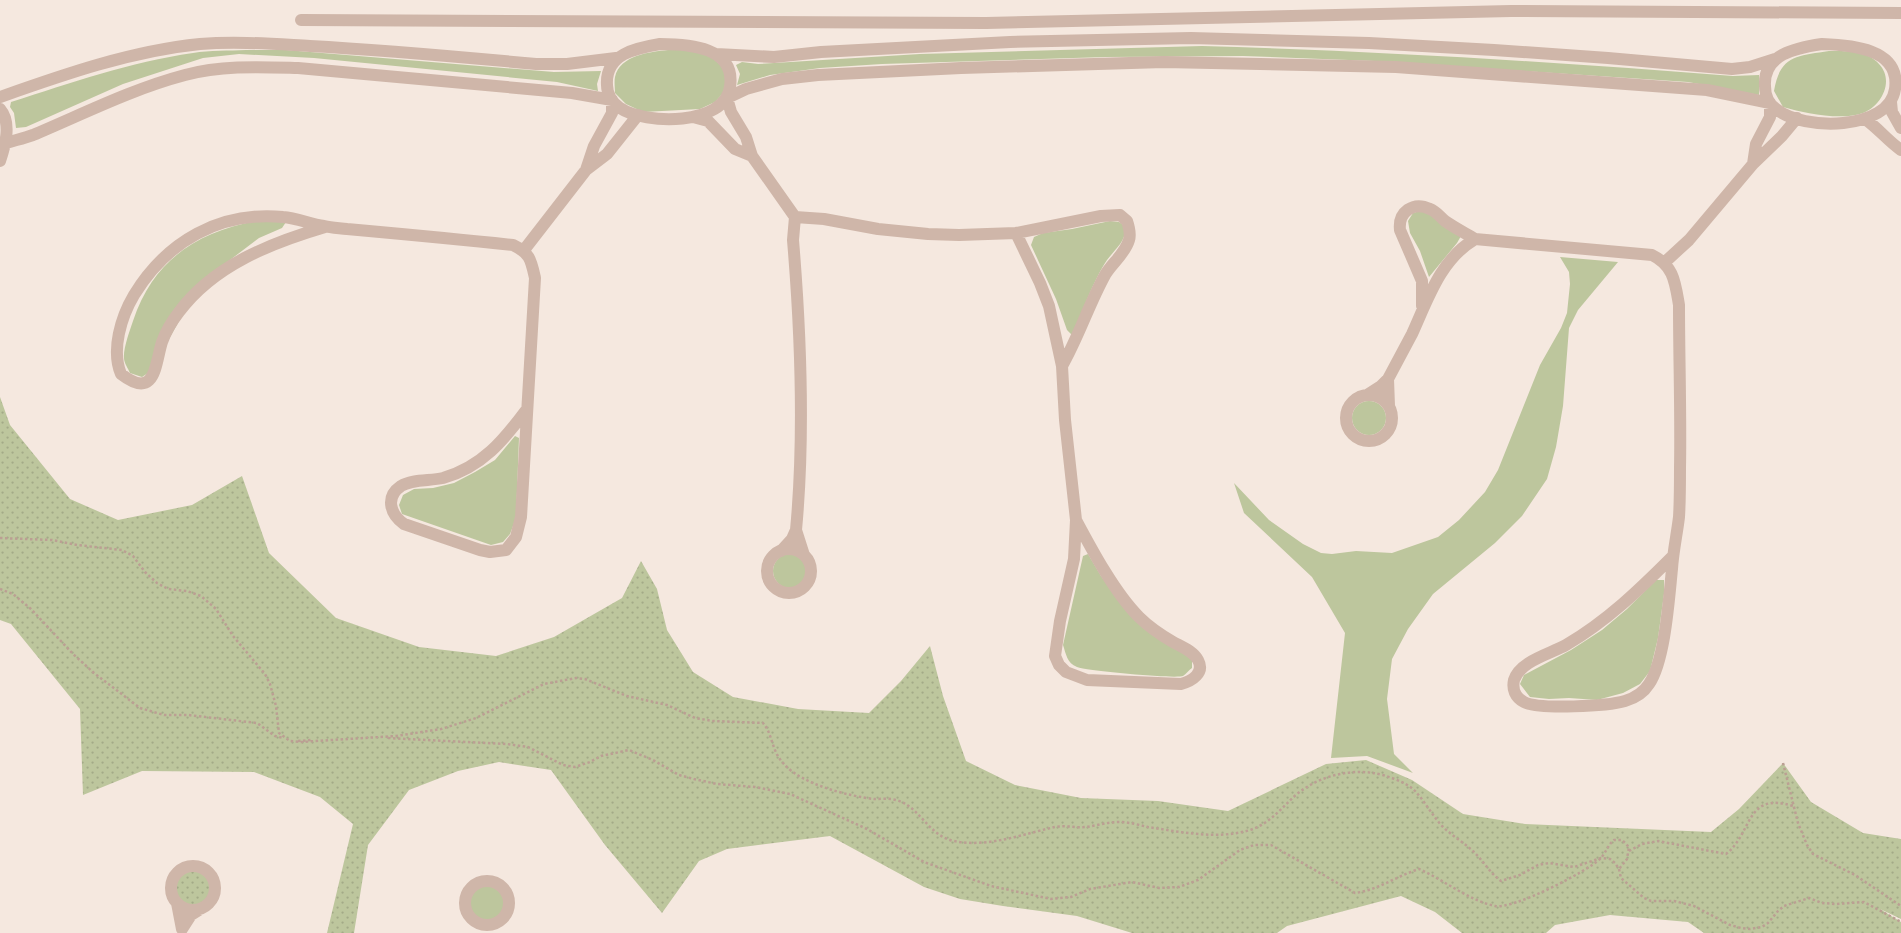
<svg xmlns="http://www.w3.org/2000/svg" width="1901" height="933" font-family="'PT Sans Narrow',sans-serif">
  <style>
    .grass { fill: #bdc69d }
    .park { fill: url(#park-dots) }
    .lines { fill: none; stroke-linecap: round; stroke-linejoin: round }
    .path { stroke: #bb9f93; stroke-width: 2.5; stroke-dasharray: 2.5 2.5; stroke-linecap: butt }
    .minor { stroke: #cfb6a9; stroke-width: 12 }
  </style>
  <defs>
    <pattern id="park-dots" width="8" height="8" patternUnits="userSpaceOnUse" patternTransform="scale(1.25)"><rect width="8" height="8" fill="#bdc69d"/><path d="M2 2h.1M6 6h.1" fill="none" stroke="#a3aa87" stroke-width="1.8" stroke-linecap="round"/></pattern>
  </defs>
  <rect width="100%" height="100%" fill="#f5e8df"/>
  <!-- grass -->
  <path class="grass" d="M1202,46C1380,51 1556,62 1733,76L1759,75V95L1688,82L1375,61L1243,56L1106,57L882,64L820,68L770,75L737,85L740,74L736,65L742,62L758,64L920,54Z
    M246,50H286L554,72L601,71L597,84L598,91L557,82L314,58L239,54L203,58L123,84L26,127L16,128L14,113L10,107L11,102C71,83 130,62 193,53C210,50 229,51 246,50Z
    M668,50H692L710,55L727,72L724,92L715,102L700,109L643,112L626,104L615,93C615,88 614,82 615,77C620,55 650,52 668,50Z
    M1829,51C1846,51 1867,50 1879,64C1895,81 1881,106 1863,113C1842,121 1803,113 1783,107L1774,91C1780,55 1797,56 1829,51Z
    M1423,210L1461,236L1457,243L1429,277L1420,251L1410,233L1408,221L1413,213Z
    M262,220L286,222L282,228L259,238L201,282L151,371L142,377L130,373C128,368 124,363 124,358C123,349 130,330 133,321C154,258 199,231 262,220Z
    M1110,221L1119,222L1125,226C1127,241 1115,249 1107,260C1094,279 1082,313 1072,335L1067,330L1056,299L1031,245L1034,237L1043,233L1072,229Z
    M1560,257L1618,262L1578,310L1569,328L1563,406L1556,447L1547,479L1522,516L1495,543L1433,594L1408,629L1392,659L1387,699L1394,754L1413,773L1367,756L1331,758L1345,633L1312,577L1244,513L1234,483L1269,520L1303,544L1321,553L1332,554L1356,551L1392,553L1438,537L1459,520L1485,492L1498,470L1540,365L1561,328L1567,313L1570,284L1569,272Z
    M1352 418a17 17 0 1 1 34 0a17 17 0 1 1-34 0Z
    M515,436L519,438L516,518L510,534L503,542L491,545L402,514L399,505L403,495L414,489L433,488L454,483L475,472L495,460Z
    M1088,554L1101,576L1119,600L1192,660V668C1189,670 1186,674 1183,676C1175,679 1088,671 1077,667C1067,663 1066,654 1063,645L1083,556Z
    M773 571a17 17 0 1 1 34 0a17 17 0 1 1-34 0Z
    M1656,580H1664V594L1658,638L1650,671L1640,684L1623,693L1597,700L1569,698L1549,699L1530,697L1520,684L1524,675L1571,650L1602,630L1627,609Z
    M470 903a17 17 0 1 1 34 0a17 17 0 1 1-34 0Z"/>
  <!-- park -->
  <path class="park" d="M0,397L10,425L70,499L118,520L192,505L242,476L269,553L336,618L419,647L496,656L554,637L622,598L641,561L657,589L667,630L693,672L733,697L798,709L869,713L901,681L930,646L943,696L966,761L1015,785L1081,798L1158,801L1228,811L1326,764L1366,760L1412,780L1463,814L1525,824L1711,832L1739,809L1783,763L1811,802L1863,833L1901,839V919L1880,909L1901,922V933H1704L1688,922L1610,915L1555,925L1546,933H1462L1435,912L1401,896L1287,926L1277,933H1132L1077,916L1003,906L960,899L924,887L830,836L727,849L699,861L662,913L605,845L551,770L499,762L458,771L409,790L368,845L354,933H327L353,824L320,797L254,772L142,771L83,795L80,709L11,624L0,620Z
    M176 888a17 17 0 1 1 34 0a17 17 0 1 1-34 0Z"/>
  <g class="lines">
    <!-- path -->
    <path class="path" d="M0,538L52,540L77,545L122,550L133,556L145,572L157,583L168,589L187,591L201,596L216,609L233,636L265,674L270,684L276,706L279,733L290,741L300,742L396,736L441,729L476,718L544,684L576,678L585,679L627,696L667,705L695,718L713,721L763,723C773,734 771,751 784,764C801,784 848,796 874,799C881,799 889,798 896,800C920,806 928,836 954,841C987,848 1023,834 1055,827C1065,825 1075,828 1085,827C1096,826 1107,822 1119,822C1129,822 1139,825 1148,827C1181,832 1217,840 1250,830C1271,823 1281,808 1297,794C1318,777 1347,769 1373,773C1386,775 1407,782 1416,792C1425,802 1432,815 1442,826C1452,836 1465,843 1475,853C1484,862 1490,873 1501,881L1520,875L1538,865L1549,863L1574,867L1601,858L1610,859L1615,863L1619,869L1621,878L1644,898L1651,901H1674L1694,906L1730,925L1741,928L1750,929L1762,927L1768,923L1778,911L1784,906L1809,898L1822,903L1836,904L1864,902L1901,922
      M0,589L13,594L31,609L73,654L94,673L140,708L164,715H188L257,723L275,736L283,738
      M388,738L507,744L528,747L563,765L575,767L590,762L601,756L629,750L653,760L679,775L694,779L717,784L755,787L790,794L867,829L924,862L991,886L1051,899L1071,897L1090,889L1132,882L1159,888L1179,887L1198,880L1240,850L1254,845H1271L1355,893C1378,890 1397,876 1419,869C1444,880 1468,900 1495,906C1512,910 1587,872 1601,858C1606,852 1608,845 1614,840H1622L1629,847L1627,859L1619,869
      M298,741L312,740
      M1783,763L1798,823L1807,845L1813,854L1855,875L1901,906
      M1629,851L1642,844L1658,841L1726,854C1753,833 1745,791 1793,806"/>
    <!-- minor -->
    <path class="minor" d="M301,20L986,23L1511,11L1901,13
      M660,44C689,44 736,47 730,87C725,126 645,125 620,108C612,103 607,94 607,85C605,54 636,48 660,44Z
      M1822,44C1850,45 1901,48 1895,89C1889,131 1803,131 1776,109C1769,104 1765,95 1765,86C1763,54 1796,48 1822,44Z
      M716,54L774,57L821,52L1010,42L1191,38L1369,43L1494,50L1608,58L1732,69L1750,67L1775,59
      M0,97C65,74 131,51 200,44C237,41 273,44 310,46C385,50 461,57 536,64H567L616,58
      M1891,102L1892,112L1901,128
      M0,109C12,123 5,146 0,161
      M693,117L708,121L735,149L752,156
      M1865,119C1878,128 1888,141 1901,150
      M0,145C11,141 22,139 33,135C83,114 132,89 185,75C222,65 261,67 298,68L572,93L612,100V113L594,146L586,170
      M795,217L752,156L746,137L731,112L727,98L746,89L782,79L818,75L961,68L1164,62L1396,67L1707,90L1770,103V117L1756,144L1753,164
      M325,227C271,243 214,265 179,312C172,321 166,331 162,342C155,364 156,401 121,374C111,350 121,317 134,295C167,241 220,211 283,217C297,218 310,224 324,226C331,228 339,228 347,229C402,234 457,239 513,245C530,253 531,260 535,278L521,517L516,537L506,550L490,552L480,550L404,524C390,514 385,497 401,486C412,479 430,481 443,478C482,467 504,440 527,409
      M1016,233L1040,283L1049,306L1062,366L1065,420L1076,520L1074,559L1060,621L1055,656L1059,665L1066,672L1087,680L1181,684C1192,681 1205,673 1198,660C1193,651 1182,647 1173,642C1161,635 1149,627 1139,617C1115,593 1092,550 1076,520
      M524,250L586,170L607,154L638,115
      M1665,262L1689,240L1753,164L1782,136L1797,118
      M1422,306V281L1400,230C1398,212 1413,201 1430,209C1436,211 1440,217 1445,221C1455,228 1465,233 1475,239L1652,255C1674,266 1675,282 1679,305C1679,359 1681,414 1680,468C1680,484 1680,501 1679,517C1677,534 1673,552 1672,569C1669,598 1665,661 1649,684C1644,692 1635,698 1625,701C1608,706 1539,710 1524,702C1515,697 1512,689 1514,680C1520,661 1550,654 1566,645C1607,621 1639,590 1673,556
      M1388,379C1396,364 1404,349 1412,334C1428,299 1440,260 1475,239
      M1367,395L1381,386L1388,379L1389,406
      M1346 418a23 23 0 1 1 46 0a23 23 0 1 1-46 0Z
      M796,530C805,434 801,336 793,240L795,217L824,219L878,229L928,234L959,235L1016,233L1101,216L1120,215L1127,221C1129,227 1131,234 1129,240C1125,254 1112,263 1105,275C1089,304 1079,336 1062,366
      M767 571a22 22 0 1 1 44 0a22 22 0 1 1-44 0Z
      M781,551L792,539L796,530L804,555
      M171 888a22 22 0 1 1 44 0a22 22 0 1 1-44 0Z
      M465 903a22 22 0 1 1 44 0a22 22 0 1 1-44 0Z
      M177,903L182,929L191,915L199,910"/>
  </g>
</svg>
